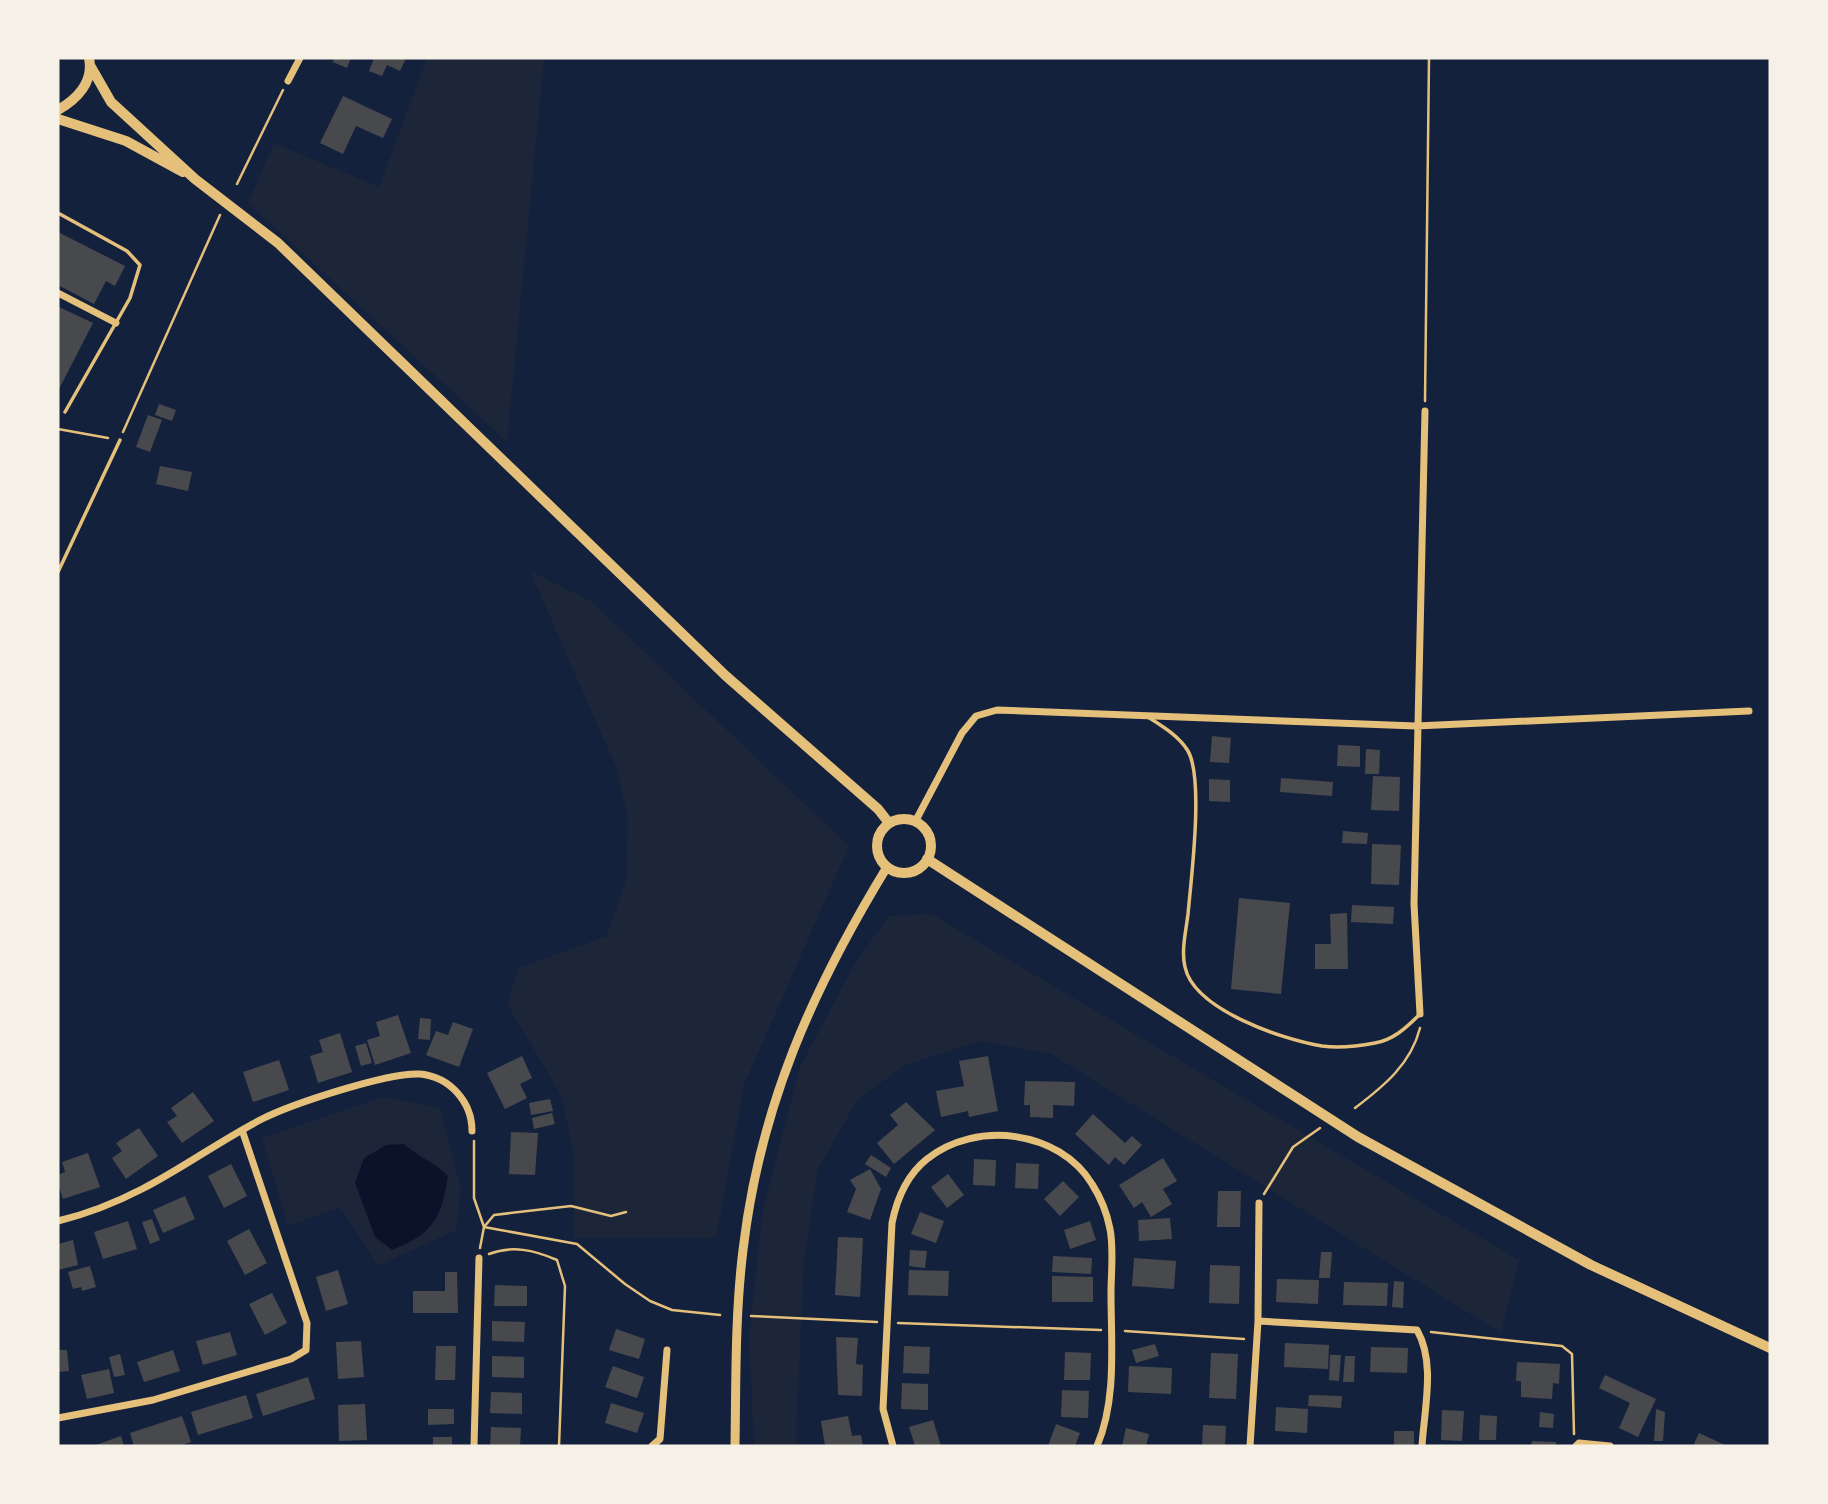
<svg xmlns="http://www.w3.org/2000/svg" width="1828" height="1504" viewBox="0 0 1828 1504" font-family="Overpass,sans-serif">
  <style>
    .green { fill: #1d2539 }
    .water { fill: #0b132b }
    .building { fill: #48494c }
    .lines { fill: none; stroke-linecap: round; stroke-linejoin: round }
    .path { stroke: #e5c07b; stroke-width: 2.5 }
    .service { stroke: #e5c07b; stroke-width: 3.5 }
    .minor { stroke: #e5c07b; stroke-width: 7 }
    .tertiary { stroke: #e5c07b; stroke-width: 9 }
    .secondary { stroke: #e5c07b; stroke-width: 10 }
  </style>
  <rect width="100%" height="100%" fill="#14213d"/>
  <path class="green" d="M427,58H544L507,442L248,203L274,143L379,187Z
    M530,571L591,601L849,846L744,1085L716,1238H574V1155L561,1095L507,1004L519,968L607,936L626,880L628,820L618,772Z
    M931,914L1519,1260L1501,1333L1051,1054L980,1041L905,1065L858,1099L818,1169L804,1259L796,1435L798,1446H754L749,1338L763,1209L800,1067L855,963L889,916Z
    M383,1097L440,1108L461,1189L456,1230L378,1266L340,1207L288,1226L262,1138Z"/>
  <path class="water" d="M404,1144C418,1157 435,1162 448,1176C441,1219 434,1233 392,1250L375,1237L355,1183L364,1158L386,1145Z"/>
  <path class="building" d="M334,58H351L347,68L333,62Z
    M374,58H406L400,71L387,65L382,76L369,71Z
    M343,96L392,119L383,138L356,126L343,154L320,143Z
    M58,232L125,266L115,286L106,281L94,304L58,285Z
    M59,307L93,323L58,391V310Z
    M159,404L176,410L172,421L155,415Z
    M148,415L162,420L150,452L136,447Z
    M160,466L192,472L188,491L156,484Z
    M1212,736L1231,738L1229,763L1210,762Z
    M1338,745L1360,746V767L1337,766Z
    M1366,749L1380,750L1379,774H1365Z
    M1373,776L1400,777L1399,811L1371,810Z
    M1281,778L1333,782L1332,796L1280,792Z
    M1209,779L1230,780V802L1209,801Z
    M1343,831L1368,833L1367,844L1342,843Z
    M1372,844L1401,845L1399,885L1371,884Z
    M1239,898L1290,903L1281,994L1231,989Z
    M1352,905L1394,907L1393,924L1351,922Z
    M1347,913L1348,969H1315V944H1331L1330,914Z
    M398,1015L411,1053L375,1065L367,1040L380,1036L376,1022Z
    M420,1018L431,1019L430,1040L418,1039Z
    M453,1022L473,1029L459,1067L426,1055L436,1031L448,1035Z
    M340,1033L352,1072L318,1083L310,1056L323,1052L319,1040Z
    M366,1043L372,1063L361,1066L355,1046Z
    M522,1056L532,1078L520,1084L527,1098L505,1109L487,1073Z
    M988,1056L998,1111L969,1117L968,1111L941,1117L936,1091L964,1086L959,1061Z
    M279,1060L289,1090L253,1102L243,1072Z
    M1025,1081L1075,1082L1074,1106L1053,1105V1118L1030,1117V1105H1024Z
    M193,1092L214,1121L182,1143L167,1122L177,1116L171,1108Z
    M550,1099L553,1111L531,1115L529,1103Z
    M906,1102L935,1130L894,1164L877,1143L898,1125L890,1115Z
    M552,1113L555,1124L534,1129L532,1118Z
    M1093,1114L1125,1143L1132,1136L1142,1145L1124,1165L1115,1157L1109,1165L1075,1134Z
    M139,1128L158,1156L126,1179L112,1158L122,1151L116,1143Z
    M511,1132L538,1133L535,1175L509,1174Z
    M88,1153L100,1187L63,1199L58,1184V1175L65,1172L62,1162Z
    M871,1155L891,1168L886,1177L865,1164Z
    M1163,1158L1177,1181L1163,1189L1172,1204L1151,1217L1142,1202L1134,1208L1119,1185Z
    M974,1159L996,1160L995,1186L973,1185Z
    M1016,1163L1039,1164L1038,1189L1015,1188Z
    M231,1164L247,1196L224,1208L208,1176Z
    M870,1169L881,1189L870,1220L847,1212L856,1189L850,1180Z
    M948,1174L964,1195L947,1208L931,1187Z
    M1063,1181L1079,1197L1060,1216L1044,1199Z
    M1218,1191H1241L1240,1227H1217Z
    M185,1196L195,1219L163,1233L153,1210Z
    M920,1212L944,1221L936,1243L911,1234Z
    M1170,1218L1172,1239L1139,1241L1138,1220Z
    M152,1219L160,1240L150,1244L142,1222Z
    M128,1221L137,1249L103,1259L94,1232Z
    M1090,1221L1096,1240L1070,1249L1064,1230Z
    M249,1229L267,1263L245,1275L227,1241Z
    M838,1237L863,1238L860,1297L835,1295Z
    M73,1240L78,1265L58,1270V1244Z
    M910,1250L927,1251L925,1268L909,1266Z
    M1321,1252H1332L1330,1278H1319Z
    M1053,1256L1092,1258L1091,1274L1052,1272Z
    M1134,1258L1176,1261L1174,1289L1132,1286Z
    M1210,1265L1240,1266L1239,1304L1209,1303Z
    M90,1266L96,1287L82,1291L81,1287L73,1289L68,1272Z
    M338,1270L348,1304L326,1311L316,1277Z
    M909,1270L949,1271L948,1296L908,1295Z
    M445,1272H457L458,1313H413V1291H445Z
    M1052,1276L1093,1277V1302H1052Z
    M1277,1279L1319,1280L1318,1304L1276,1302Z
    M1394,1281L1404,1282L1403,1308L1392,1307Z
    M1344,1282L1388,1283L1387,1306L1343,1305Z
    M495,1285L527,1286V1306H494Z
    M272,1293L287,1323L265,1335L249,1304Z
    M492,1321L525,1322L524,1342L492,1341Z
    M616,1329L645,1339L639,1359L609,1350Z
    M230,1332L237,1355L203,1365L196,1341Z
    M836,1337L858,1338L856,1364L863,1365L862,1396L838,1395Z
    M361,1341L364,1377L338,1379L336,1342Z
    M1285,1343L1329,1345L1328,1369L1284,1367Z
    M1155,1344L1159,1356L1136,1363L1132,1350Z
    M436,1346H456L455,1380H435Z
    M904,1346L930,1347L929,1374L903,1373Z
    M1371,1347L1408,1348L1407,1373L1370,1372Z
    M58,1350H67L69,1371L58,1372Z
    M173,1350L180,1371L144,1382L137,1362Z
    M1065,1352L1091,1353L1090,1380H1064Z
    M1211,1353L1238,1354L1236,1399L1209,1398Z
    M120,1354L125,1375L114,1377L109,1357Z
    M1330,1355H1341L1339,1381L1329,1380Z
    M492,1356L524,1357V1378L492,1377Z
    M1345,1356H1355L1354,1382H1343Z
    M1517,1362L1560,1364L1559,1384L1553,1383L1552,1399L1521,1397V1381H1516Z
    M613,1366L644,1377L637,1398L605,1387Z
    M1129,1366L1172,1368L1171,1394L1128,1392Z
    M109,1369L114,1393L87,1399L81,1375Z
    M1605,1375L1656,1399L1638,1437L1619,1428L1630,1403L1599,1388Z
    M308,1377L315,1399L263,1416L256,1394Z
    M902,1383L928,1384V1410L901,1409Z
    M1062,1390L1089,1391L1088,1418L1061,1417Z
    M491,1392L522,1393V1414L490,1413Z
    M246,1395L253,1418L198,1435L191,1412Z
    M1309,1395L1342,1396L1341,1408L1308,1406Z
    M611,1403L644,1413L637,1433L605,1423Z
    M365,1404L367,1440L339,1441L338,1405Z
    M1276,1407L1308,1409L1307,1433L1275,1431Z
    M428,1409H454V1424L428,1425Z
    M1656,1409L1665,1412L1663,1441H1654Z
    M1442,1410L1464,1411L1462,1441L1441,1440Z
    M1540,1412L1554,1414L1553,1428L1539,1427Z
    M1480,1415L1497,1416L1496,1440H1479Z
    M182,1416L191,1442L179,1446H134L130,1433Z
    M848,1416L852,1436L861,1435L863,1446H825L821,1421Z
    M933,1420L941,1446H915L909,1427Z
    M1056,1424L1080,1433L1075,1446H1048Z
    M1203,1425L1226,1426L1225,1446H1202Z
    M491,1427L521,1428L520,1446H490Z
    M1126,1428L1149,1434L1146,1446H1122Z
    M1394,1431H1414V1446H1394Z
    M1699,1433L1727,1446H1693Z
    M121,1436L124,1446H93Z
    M433,1437H452V1446H433Z
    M1532,1441L1556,1442V1446H1531Z"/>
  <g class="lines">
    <path class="path" d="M237,184L283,90
      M1425,401L1429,58
      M58,429L108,438
      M123,432L220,215
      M1355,1108C1384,1086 1411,1064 1420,1028
      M474,1141V1198L484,1227L577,1244L625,1284L650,1301L672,1310L720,1315
      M1264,1194L1293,1147L1320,1128
      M480,1248L484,1227L494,1215L571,1206L611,1216L626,1212
      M489,1254C512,1245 534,1250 557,1260L565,1286L559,1446
      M751,1316L877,1322
      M898,1323L1101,1330
      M1125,1331L1244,1339
      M1431,1332L1562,1346L1572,1354L1574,1434"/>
    <path class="service" d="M58,213L127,251L140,265L130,298L65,412
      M58,572L120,440
      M1148,717C1162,726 1179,736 1188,751C1204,779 1191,880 1188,914C1186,931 1181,951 1185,967C1194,1010 1284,1040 1322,1046C1338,1048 1359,1046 1375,1043C1393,1040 1406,1028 1419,1015"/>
    <path class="minor" d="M288,81L300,58
      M58,293L116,323
      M915,822L962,733L976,716L997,710L1416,726L1749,711
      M1420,1014L1414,904L1425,411
      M58,1221C87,1214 115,1203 142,1189C183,1168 221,1140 262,1119C292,1104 388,1072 420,1074C451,1077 472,1103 472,1131
      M1258,1321L1417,1330C1436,1363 1424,1410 1422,1446
      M58,1418L153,1400L291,1359L306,1350L307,1323L242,1130
      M474,1446L479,1258
      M652,1446L660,1439L667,1350
      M893,1446L883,1409L892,1223C897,1198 907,1175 927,1159C976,1120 1059,1130 1092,1184C1101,1198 1107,1213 1110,1229C1114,1249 1111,1272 1111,1293C1111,1343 1117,1400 1097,1446
      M1250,1446L1258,1321L1259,1203
      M1576,1446L1579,1443L1610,1446"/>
    <path class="tertiary" d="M735,1446C736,1381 735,1315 743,1250C760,1106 812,990 887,867"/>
    <path class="secondary" d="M91,67L111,102L195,179L278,243L726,676L878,809L889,823
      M58,110C77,99 94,82 89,58
      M58,119L126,141L183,172
      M877 846a27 27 0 1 1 54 0a27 27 0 1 1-54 0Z
      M927,859L1358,1137L1591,1265L1770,1348"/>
  </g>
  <rect width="1828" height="1504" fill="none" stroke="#f6f1e7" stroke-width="119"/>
</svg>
